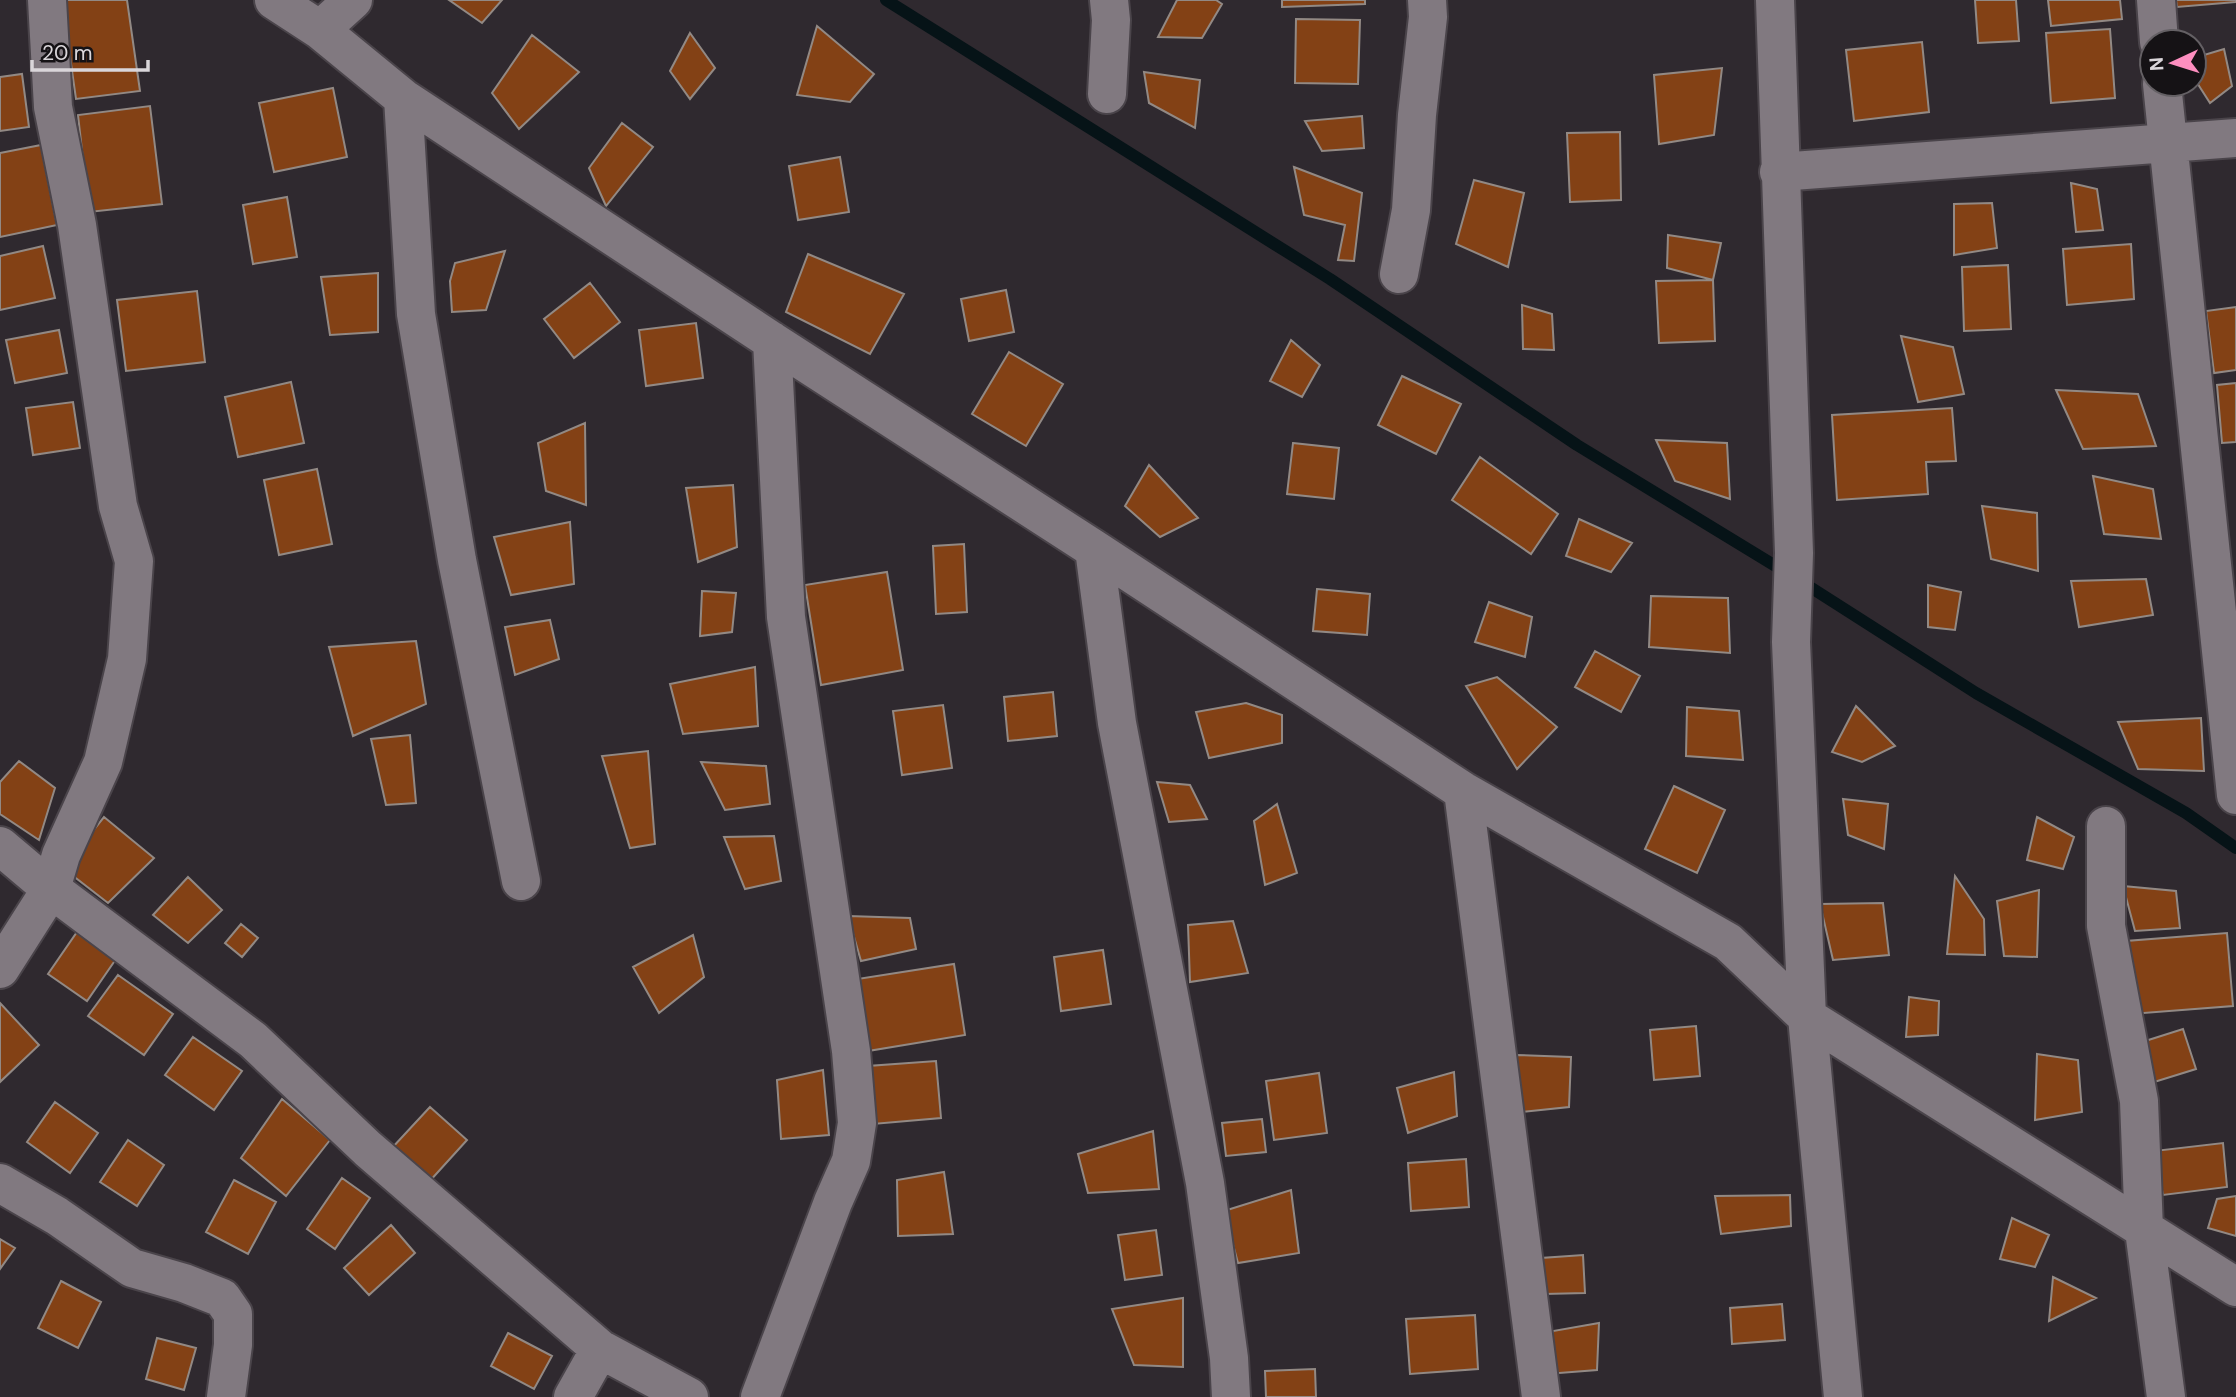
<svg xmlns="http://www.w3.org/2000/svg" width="2236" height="1397" viewBox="0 0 2236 1397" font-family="'DM Sans',sans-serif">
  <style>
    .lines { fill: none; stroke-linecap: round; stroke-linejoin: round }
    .stream { stroke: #061317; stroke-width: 12 }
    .building { fill: #834115; stroke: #928984; stroke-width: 2 }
    .minor-casing { stroke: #4a444a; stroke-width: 42 }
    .minor { stroke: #817980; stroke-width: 38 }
  </style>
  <rect width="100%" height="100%" fill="#2f292f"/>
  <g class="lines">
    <path class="stream" d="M886,0L1330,279L1577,445L1810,587L1976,693L2186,813L2236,848"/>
  </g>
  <path class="building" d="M62,0H127L140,91L76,99Z
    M449,0H502L482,23Z
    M1177,0H1216L1222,4L1202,38L1158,37Z
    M1282,0H1365V4L1282,7Z
    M1975,0H2016L2019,41L1978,43Z
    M2048,0H2120L2122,19L2051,26Z
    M2176,0H2236V2L2177,7Z
    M1296,19L1360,20L1358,84L1295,83Z
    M817,26L874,74L850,102L797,95Z
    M2110,29L2115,98L2051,103L2046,33Z
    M690,33L715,68L690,99L670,71Z
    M532,35L579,72L519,129L492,93Z
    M1922,42L1929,112L1854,121L1846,50Z
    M2224,49L2232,86L2210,103L2194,78V58Z
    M1722,68L1714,135L1659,144L1654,75Z
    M1144,72L1200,80L1195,128L1149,103Z
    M22,74L29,127L0,131V77Z
    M333,88L347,157L274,172L259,103Z
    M150,106L162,204L89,212L78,115Z
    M1362,116L1364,148L1322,151L1305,121Z
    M622,123L653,147L606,206L589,168Z
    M1620,132L1621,200L1570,202L1567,133Z
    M41,145L57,225L0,237V153Z
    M840,157L849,212L798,220L789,166Z
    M1294,167L1362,193L1354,261L1338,260L1345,225L1304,215Z
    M1474,180L1524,193L1508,267L1456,244Z
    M2071,183L2097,189L2103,230L2076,232Z
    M287,197L297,257L253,264L243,205Z
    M1992,203L1997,248L1954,255V204Z
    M1668,235L1721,243L1713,280L1667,268Z
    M2131,244L2134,299L2067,305L2063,249Z
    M43,246L55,298L0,310V256Z
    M505,251L486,310L452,312L450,281L455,263Z
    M808,254L904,294L870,354L786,312Z
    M2008,265L2011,329L1964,331L1962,267Z
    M378,273V332L330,335L321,277Z
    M1713,280L1715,341L1659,343L1656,281Z
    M590,283L620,322L574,358L544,319Z
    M1006,290L1014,332L969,341L961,299Z
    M197,291L205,362L126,371L117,300Z
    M1522,305L1552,314L1554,350L1523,349Z
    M2236,307V370L2214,373L2206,311Z
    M696,323L703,378L646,386L639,330Z
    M59,330L67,373L15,383L6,340Z
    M1901,336L1953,347L1964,394L1918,402Z
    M1291,340L1320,365L1302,397L1270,381Z
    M1009,352L1063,384L1026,446L972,414Z
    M1402,376L1461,404L1436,454L1378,425Z
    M291,382L304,443L238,457L225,397Z
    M2236,383V442L2222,443L2217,385Z
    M2056,390L2138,394L2156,446L2083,449Z
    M73,402L80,448L33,455L26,408Z
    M1952,408L1956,461L1926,462L1928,494L1837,500L1832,415Z
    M585,423L586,505L546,491L538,443Z
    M1656,440L1727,443L1730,499L1675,481Z
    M1293,443L1339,448L1334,499L1287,494Z
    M1480,457L1558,514L1531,554L1452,500Z
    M1149,465L1198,518L1160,537L1125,506Z
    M317,469L332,544L279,555L264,480Z
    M2093,476L2153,489L2161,539L2104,534Z
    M733,485L737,547L698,562L686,488Z
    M1982,506L2037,513L2038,571L1991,559Z
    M1579,519L1632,543L1611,572L1566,556Z
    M570,522L574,584L511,595L494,537Z
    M964,544L967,612L936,614L933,546Z
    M887,572L903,670L821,685L805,585Z
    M2146,579L2153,615L2079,627L2071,581Z
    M1928,585L1961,592L1955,630L1928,627Z
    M1317,589L1370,594L1367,635L1313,631Z
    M702,591L736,593L732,632L700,636Z
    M1651,596L1728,598L1730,653L1649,647Z
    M1489,602L1532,617L1525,657L1475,642Z
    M550,620L559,659L515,675L505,627Z
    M416,641L426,704L353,736L329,647Z
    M1595,651L1640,676L1621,712L1575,687Z
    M755,667L758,726L683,734L670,684Z
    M1497,677L1557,727L1517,769L1466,686Z
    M1053,692L1057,736L1008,741L1004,697Z
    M1246,703L1282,715V743L1209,758L1196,712Z
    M943,705L952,768L902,775L893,711Z
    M1856,706L1895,746L1862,762L1832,752Z
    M1687,707L1739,711L1743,760L1686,756Z
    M2201,718L2204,771L2138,769L2118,722Z
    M410,735L416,803L386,805L371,739Z
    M648,751L655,844L630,848L602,756Z
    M19,761L55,788L39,840L0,814V782Z
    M701,762L766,766L770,804L725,810Z
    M1157,782L1190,785L1207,819L1169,822Z
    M1674,786L1725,810L1697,873L1645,849Z
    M1843,799L1888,804L1884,849L1848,835Z
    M1277,804L1297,873L1265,885L1254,821Z
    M104,817L154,858L108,903L63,868Z
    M2037,817L2074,837L2063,869L2027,860Z
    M774,836L781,881L745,889L724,837Z
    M1955,876L1984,919L1985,955L1947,954Z
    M188,877L222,910L188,943L153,915Z
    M2123,886L2176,891L2180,928L2135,931Z
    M2039,890L2037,957L2004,956L1997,901Z
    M1883,903L1889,955L1833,960L1820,904Z
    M848,916L910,918L916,949L861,961Z
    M1233,921L1248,973L1190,982L1188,925Z
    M241,924L258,938L242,957L225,943Z
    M77,932L116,959L87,1001L48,974Z
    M2227,933L2233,1006L2131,1014L2126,941Z
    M693,935L704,977L659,1013L633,967Z
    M1103,950L1111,1004L1061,1011L1054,957Z
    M954,964L965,1035L862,1052L851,980Z
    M118,975L173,1014L144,1055L88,1016Z
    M1909,997L1939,1001L1938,1035L1906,1037Z
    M0,1003L39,1045L0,1082Z
    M1696,1026L1700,1076L1654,1080L1650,1030Z
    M2183,1029L2196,1069L2151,1083L2139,1043Z
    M193,1037L242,1071L214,1110L165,1075Z
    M2037,1054L2078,1060L2082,1112L2035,1120Z
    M1516,1055L1571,1057L1569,1107L1522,1112Z
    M936,1061L941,1118L873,1124L868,1066Z
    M823,1070L829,1135L781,1139L777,1080Z
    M1454,1072L1457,1116L1408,1133L1397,1088Z
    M1319,1073L1327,1133L1274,1140L1266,1081Z
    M282,1099L330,1140L286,1196L241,1158Z
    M55,1102L98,1133L70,1173L27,1142Z
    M430,1107L467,1140L428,1183L391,1149Z
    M1262,1119L1266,1152L1226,1156L1222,1123Z
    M1153,1131L1159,1189L1088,1193L1078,1154Z
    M128,1140L164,1165L137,1206L100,1182Z
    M2223,1143L2227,1187L2163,1195L2154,1151Z
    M1466,1159L1469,1207L1411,1211L1408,1163Z
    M944,1172L953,1234L898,1236L897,1180Z
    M342,1178L370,1198L335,1249L307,1229Z
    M234,1180L276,1202L248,1254L206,1232Z
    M1291,1190L1299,1253L1238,1263L1224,1211Z
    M1790,1195L1791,1226L1721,1234L1715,1196Z
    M2236,1196V1236L2208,1228L2217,1199Z
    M2012,1218L2049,1235L2035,1267L2000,1259Z
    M391,1225L415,1253L369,1295L344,1268Z
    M1156,1230L1162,1275L1125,1280L1118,1235Z
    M0,1239L15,1248L0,1269Z
    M1583,1255L1585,1293L1544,1294L1541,1258Z
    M2053,1277L2096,1298L2049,1321Z
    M61,1281L101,1302L78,1348L38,1328Z
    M1183,1298V1367L1134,1365L1112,1309Z
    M1782,1304L1785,1340L1732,1344L1730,1308Z
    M1475,1315L1478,1369L1410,1374L1406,1319Z
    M1599,1323L1597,1370L1547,1374L1553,1331Z
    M508,1333L552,1356L534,1389L491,1366Z
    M157,1338L196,1348L184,1390L146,1379Z
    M1315,1369L1316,1397H1266L1265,1371Z"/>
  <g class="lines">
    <defs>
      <path id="minor" d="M274,0L320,30L403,98L772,341L1094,549L1463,791L1728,942L1807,1017L2236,1287
        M1775,0L1794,553L1791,642L1807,1017L1843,1397
        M2156,0L2159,42
        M320,30L353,0
        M2162,84L2236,795
        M1107,94L1111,20L1109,0
        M403,98L416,314L457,560L521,881
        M1779,172L2236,138
        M1399,274L1411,210L1417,115L1428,17L1427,0
        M1094,549L1117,723L1205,1183L1229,1358L1231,1397
        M1463,791L1541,1397
        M2106,826V926L2139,1101L2144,1230L2166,1397
        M0,846L51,889L253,1040L368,1149L600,1349L689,1397
        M0,969L51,889L61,855L103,762L127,659L134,561L118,506L77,225L53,107L47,0
        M0,1183L57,1216L132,1268L184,1283L222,1298L233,1314V1345L226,1397
        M573,1397L600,1349
        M760,1397L833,1202L851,1161L857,1123L851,1051L786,617L772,341"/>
    </defs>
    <use href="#minor" class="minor-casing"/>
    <use href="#minor" class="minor"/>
  </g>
  <g transform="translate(2173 63) rotate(266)"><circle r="33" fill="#151215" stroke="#646064" stroke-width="2"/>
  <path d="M0-5L12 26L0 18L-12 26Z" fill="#fd8ebf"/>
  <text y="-10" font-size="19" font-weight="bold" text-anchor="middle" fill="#dad6da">N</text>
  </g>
  <path d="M32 60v10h116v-10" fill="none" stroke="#dad6da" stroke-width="3.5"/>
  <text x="42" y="60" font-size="21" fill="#dad6da" stroke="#151215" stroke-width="5" paint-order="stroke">20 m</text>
</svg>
